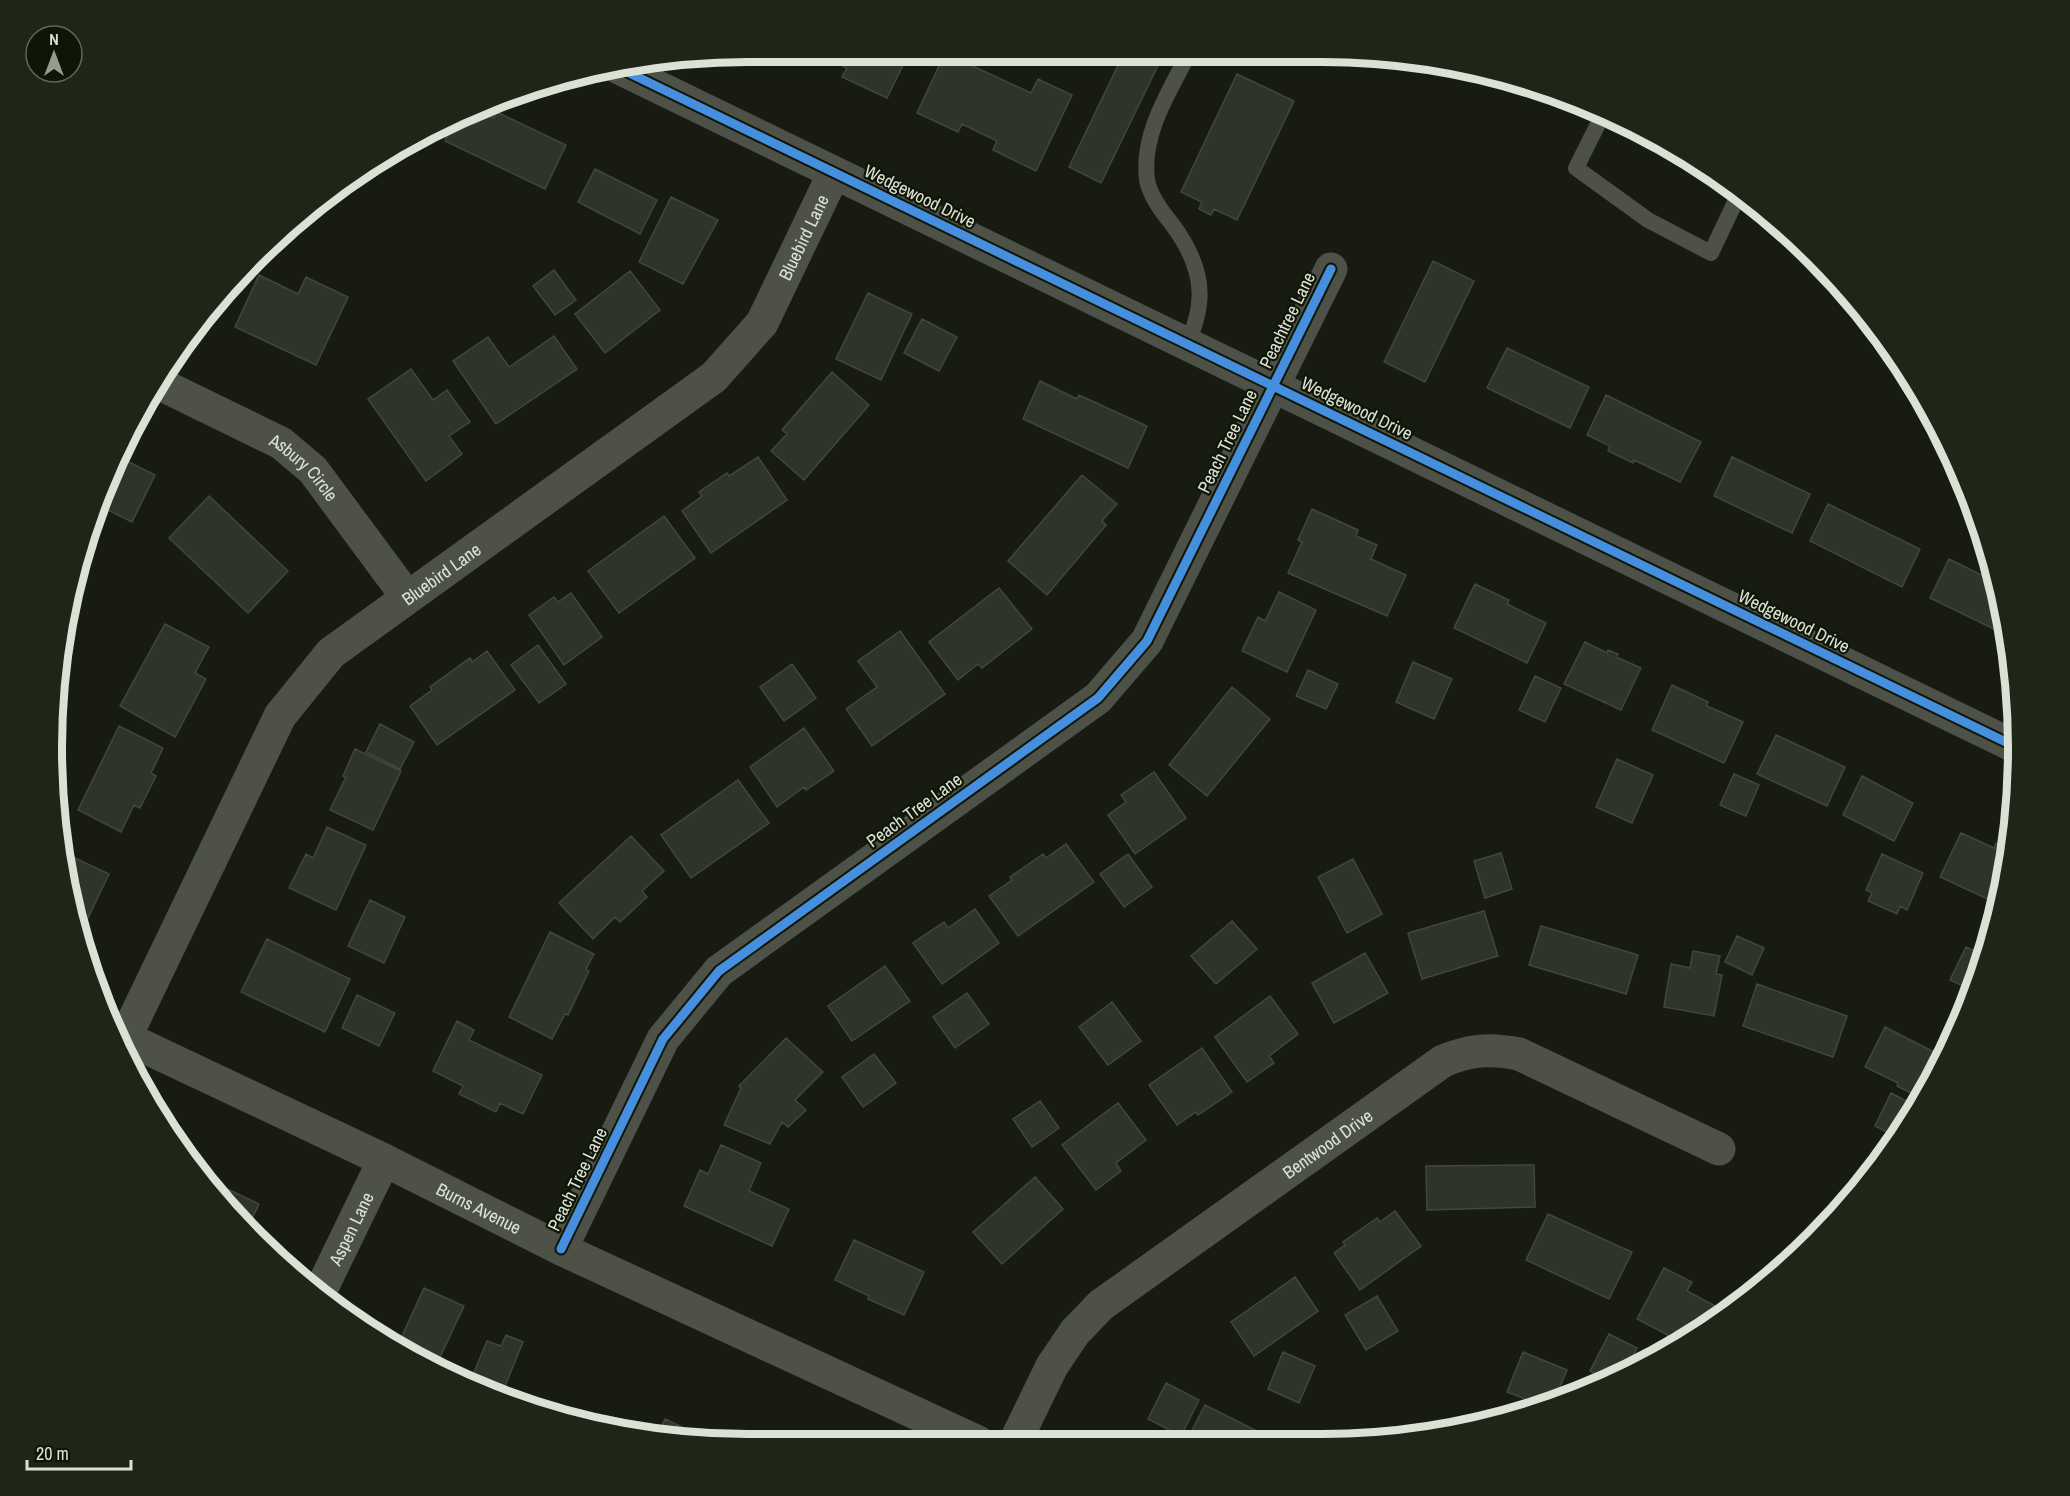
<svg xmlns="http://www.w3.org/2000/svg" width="2070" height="1496" viewBox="0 0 2070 1496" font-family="'Archivo Narrow',sans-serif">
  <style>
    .building { fill: #2f3428; stroke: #43463f; stroke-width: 1.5 }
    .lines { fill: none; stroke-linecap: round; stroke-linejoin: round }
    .service { stroke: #4d5148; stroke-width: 16 }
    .minor { stroke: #4d5148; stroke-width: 33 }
    .cycleway-casing { stroke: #0f1606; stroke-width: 13 }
    .cycleway { stroke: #468fdf; stroke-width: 9 }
    .labels { text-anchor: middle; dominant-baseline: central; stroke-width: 4.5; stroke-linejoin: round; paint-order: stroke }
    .street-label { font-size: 18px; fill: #dce1d6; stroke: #0f1606 }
    .rim { fill: none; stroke: #dce1d6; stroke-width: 8 }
  </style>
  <rect width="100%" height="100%" fill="#171b12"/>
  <path class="building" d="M787,51H910L887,98L842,77L847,68L814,52L809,62Z
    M1125,51H1165L1101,183L1069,167Z
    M945,53L1031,93L1038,79L1072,95L1036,171L993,150L997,141L962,124L958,132L917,113Z
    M1237,74L1294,101L1237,220L1214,209L1211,215L1199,209L1202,202L1181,192Z
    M474,108L494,118L497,112L566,145L545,189L445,141L456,117Z
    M595,169L657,200L640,234L578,202Z
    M671,197L718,220L683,284L639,262Z
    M1768,214L1781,224L1797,239L1764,223Z
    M1433,261L1474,281L1425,382L1384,362Z
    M554,270L576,300L555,315L533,286Z
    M630,271L660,310L605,353L575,314Z
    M259,275L298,294L306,277L348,297L316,365L235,327Z
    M868,293L912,314L881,380L836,359Z
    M922,319L957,337L939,371L904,353Z
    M554,336L577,369L496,424L453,361L488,337L509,367Z
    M1507,348L1589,387L1570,428L1487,388Z
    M411,369L433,400L447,390L470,422L449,436L462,454L426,481L368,399Z
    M832,372L869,405L804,480L771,451L787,434L782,430Z
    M1040,381L1077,399L1079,395L1147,426L1128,468L1023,419Z
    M1606,395L1701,442L1680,482L1634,460L1633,463L1608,451L1610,446L1587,435Z
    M117,456L155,475L132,522L98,505Z
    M758,457L787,500L711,553L682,511L702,496L699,492L727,473L729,476Z
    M1732,457L1810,494L1792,533L1714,496Z
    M1082,475L1117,504L1102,521L1106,525L1047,595L1008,561Z
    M209,496L288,571L248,613L169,538Z
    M1828,504L1920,549L1902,587L1810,541Z
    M1312,509L1358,530L1356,536L1377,545L1371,559L1406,575L1387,616L1288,573L1302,542L1298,540Z
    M664,516L695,558L619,613L588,571Z
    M1949,559L1996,582L2008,636L1930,598Z
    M1475,584L1509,600L1507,604L1546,623L1527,663L1454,628Z
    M999,588L1032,629L982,668L978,664L958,680L929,642Z
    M1279,592L1316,610L1287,672L1242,651L1258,617L1265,621Z
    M571,593L602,637L564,665L529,615L554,597L558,602Z
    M165,624L209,647L195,673L206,679L175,737L120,706Z
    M900,631L945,694L872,746L846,709L877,687L858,661Z
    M1585,642L1607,653L1608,650L1618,654L1616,657L1641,668L1621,710L1564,684Z
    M538,645L566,684L539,703L511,665Z
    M487,651L515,690L437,745L410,706L432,690L430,687L470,658L472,662Z
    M1413,662L1452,679L1434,719L1396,702Z
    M792,664L816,698L784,721L760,687Z
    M1308,670L1338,684L1326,709L1296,696Z
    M1535,676L1561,688L1545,722L1519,710Z
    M1672,685L1708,702L1707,706L1743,722L1724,763L1652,730Z
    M1232,687L1270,719L1207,796L1169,765Z
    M380,724L414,742L400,769L366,752Z
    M119,726L163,748L151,773L156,776L140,808L134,805L121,832L78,810Z
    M804,728L834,771L806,790L804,787L777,807L750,767Z
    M1776,735L1845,767L1827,806L1757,774Z
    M355,749L401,771L373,830L330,810L346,777L343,776Z
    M1617,759L1653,775L1632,823L1596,807Z
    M1154,772L1186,818L1135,854L1108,815L1126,802L1121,795Z
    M1734,774L1759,785L1746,816L1720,805Z
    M1862,776L1913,803L1894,841L1843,815Z
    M738,780L769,823L691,878L661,835Z
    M327,827L366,845L336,910L289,888L306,854L313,858Z
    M1961,833L1994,848L1996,843L2008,849L1998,904L1940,877Z
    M631,836L664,871L642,891L647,897L620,922L615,917L593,939L559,903Z
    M1066,844L1094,882L1018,936L989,896L1012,880L1010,877L1043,854L1046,858Z
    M60,851L109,874L88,918L77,913Z
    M1501,853L1512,889L1485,898L1474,861Z
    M1128,854L1152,887L1124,907L1100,874Z
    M1882,854L1923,873L1907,910L1900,906L1897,914L1868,901L1872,893L1866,890Z
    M1353,859L1382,914L1347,933L1318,877Z
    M370,900L405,917L384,963L348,946Z
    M975,909L999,943L942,984L913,943L944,922L948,928Z
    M1484,911L1498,956L1422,979L1408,933Z
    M1232,921L1257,949L1216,984L1191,956Z
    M1541,926L1638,955L1626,994L1529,965Z
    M550,932L594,954L586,969L589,971L568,1015L565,1014L552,1039L509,1017Z
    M1737,936L1764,948L1752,975L1725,962Z
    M267,939L350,979L325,1032L241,992Z
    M1966,947L1985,956L1972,990L1950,980Z
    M1693,951L1720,956L1716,974L1722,975L1714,1016L1664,1007L1671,964L1690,968Z
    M1365,953L1388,993L1334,1023L1312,983Z
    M885,966L910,1001L852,1041L828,1006Z
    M1757,984L1847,1016L1833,1057L1743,1026Z
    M967,993L989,1024L955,1048L933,1017Z
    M357,995L395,1013L379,1046L342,1028Z
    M1270,996L1298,1034L1269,1056L1274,1063L1247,1082L1215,1037Z
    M1112,1002L1141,1041L1108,1065L1079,1027Z
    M457,1021L474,1030L469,1040L542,1075L523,1114L500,1103L496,1112L459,1094L463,1086L433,1071Z
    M1885,1027L1946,1058L1921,1098L1897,1086L1898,1083L1865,1067Z
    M786,1038L823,1072L795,1100L806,1110L788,1127L782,1122L770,1144L724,1125L741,1088L739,1086Z
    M1202,1048L1232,1092L1198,1115L1196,1112L1177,1125L1149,1085Z
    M874,1054L896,1083L863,1107L842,1077Z
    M1891,1093L1916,1106L1897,1137L1875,1126Z
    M1040,1101L1059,1128L1032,1147L1013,1119Z
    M1118,1103L1146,1140L1116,1163L1121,1171L1096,1190L1062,1145Z
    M721,1145L761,1163L749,1191L789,1209L772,1246L684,1206L700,1170L708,1174Z
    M1534,1165L1535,1207L1427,1210L1426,1166Z
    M1035,1177L1063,1209L1002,1264L973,1232Z
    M217,1184L259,1204L247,1229L224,1207L213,1193Z
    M1395,1211L1421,1246L1360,1290L1334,1253L1345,1245L1343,1242L1377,1218L1380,1222Z
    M1548,1214L1632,1252L1609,1299L1526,1260Z
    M854,1240L924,1272L904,1315L868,1299L869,1296L835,1280Z
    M1664,1268L1692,1282L1687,1291L1717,1307L1707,1325L1683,1343L1637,1319Z
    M1295,1277L1318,1311L1254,1356L1231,1322Z
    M424,1288L464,1306L434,1370L397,1347Z
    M1377,1296L1398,1331L1366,1350L1345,1315Z
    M1609,1334L1637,1348L1623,1375L1610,1382L1590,1371Z
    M506,1335L523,1342L501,1396L469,1384L487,1341L501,1346Z
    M1283,1352L1315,1366L1299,1403L1268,1389Z
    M1523,1352L1567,1370L1554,1401L1541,1405L1507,1392Z
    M1166,1383L1199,1400L1181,1436L1148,1419Z
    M1205,1405L1275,1440H1187Z
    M665,1419L716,1443L703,1444L657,1436Z
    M1323,1433L1335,1439L1320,1440Z"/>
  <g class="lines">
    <path class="service" d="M1604,112L1576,168L1648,220L1711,253L1739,194
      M1188,344C1192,332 1198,318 1199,304C1203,274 1189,247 1172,224C1162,212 1150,196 1147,180C1141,133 1170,91 1190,51"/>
    <g class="minor">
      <path d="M619,68L2016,747"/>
      <path id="s1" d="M160,384L281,443L313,470L407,597"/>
      <path id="s2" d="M113,1032L384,1160L561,1249L978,1442"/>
      <path id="s3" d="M125,1038L280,716L331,653L714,377L762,323L834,173"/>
      <path d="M561,1249L663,1039L719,971L1098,698L1147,641L1331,269"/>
      <path id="s4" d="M318,1296L384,1160"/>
      <path id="s5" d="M1015,1442L1052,1366L1075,1332L1101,1305L1443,1061C1470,1050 1490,1048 1519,1054L1719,1149"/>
    </g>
    <defs>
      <path id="cycleway" d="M619,68L2016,747
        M561,1249L663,1039L719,971L1098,698L1147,641L1331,269"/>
    </defs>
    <use href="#cycleway" class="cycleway-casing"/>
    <use href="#cycleway" class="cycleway"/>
  </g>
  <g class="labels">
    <g class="street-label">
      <text transform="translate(920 196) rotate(26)">Wedgewood Drive</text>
      <text stroke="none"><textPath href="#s3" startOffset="1078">Bluebird Lane</textPath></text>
      <text transform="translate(1287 320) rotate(-64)">Peachtree Lane</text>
      <text transform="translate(1357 408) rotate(26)">Wedgewood Drive</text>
      <text transform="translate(1227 441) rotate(-64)">Peach Tree Lane</text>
      <text stroke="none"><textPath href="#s1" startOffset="168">Asbury Circle</textPath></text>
      <text stroke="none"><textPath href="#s3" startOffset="574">Bluebird Lane</textPath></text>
      <text transform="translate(1794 621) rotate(26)">Wedgewood Drive</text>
      <text transform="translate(914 810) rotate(-36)">Peach Tree Lane</text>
      <text stroke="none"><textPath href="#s5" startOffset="441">Bentwood Drive</textPath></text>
      <text transform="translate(577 1179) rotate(-64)">Peach Tree Lane</text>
      <text stroke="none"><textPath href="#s2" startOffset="406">Burns Avenue</textPath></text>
      <text stroke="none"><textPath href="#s4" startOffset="75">Aspen Lane</textPath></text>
    </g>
  </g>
  <path d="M0 0H2070V1496H0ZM748 62H1322A686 686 0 0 1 2008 748V748A686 686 0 0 1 1322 1434H748A686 686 0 0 1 62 748V748A686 686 0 0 1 748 62Z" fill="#1f2617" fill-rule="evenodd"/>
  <path class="rim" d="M748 62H1322A686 686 0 0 1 2008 748V748A686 686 0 0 1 1322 1434H748A686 686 0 0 1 62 748V748A686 686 0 0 1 748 62Z"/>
  <g transform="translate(54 54)"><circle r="28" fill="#0f1606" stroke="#616759" stroke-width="1.5"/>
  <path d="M0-4.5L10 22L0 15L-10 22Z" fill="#979c91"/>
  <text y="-9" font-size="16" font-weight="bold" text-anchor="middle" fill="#dce1d6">N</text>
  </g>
  <path d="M27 1460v9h104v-9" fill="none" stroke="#dce1d6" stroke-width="3"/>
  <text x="36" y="1460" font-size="18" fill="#dce1d6" stroke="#0f1606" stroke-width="4.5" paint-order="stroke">20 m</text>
</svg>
